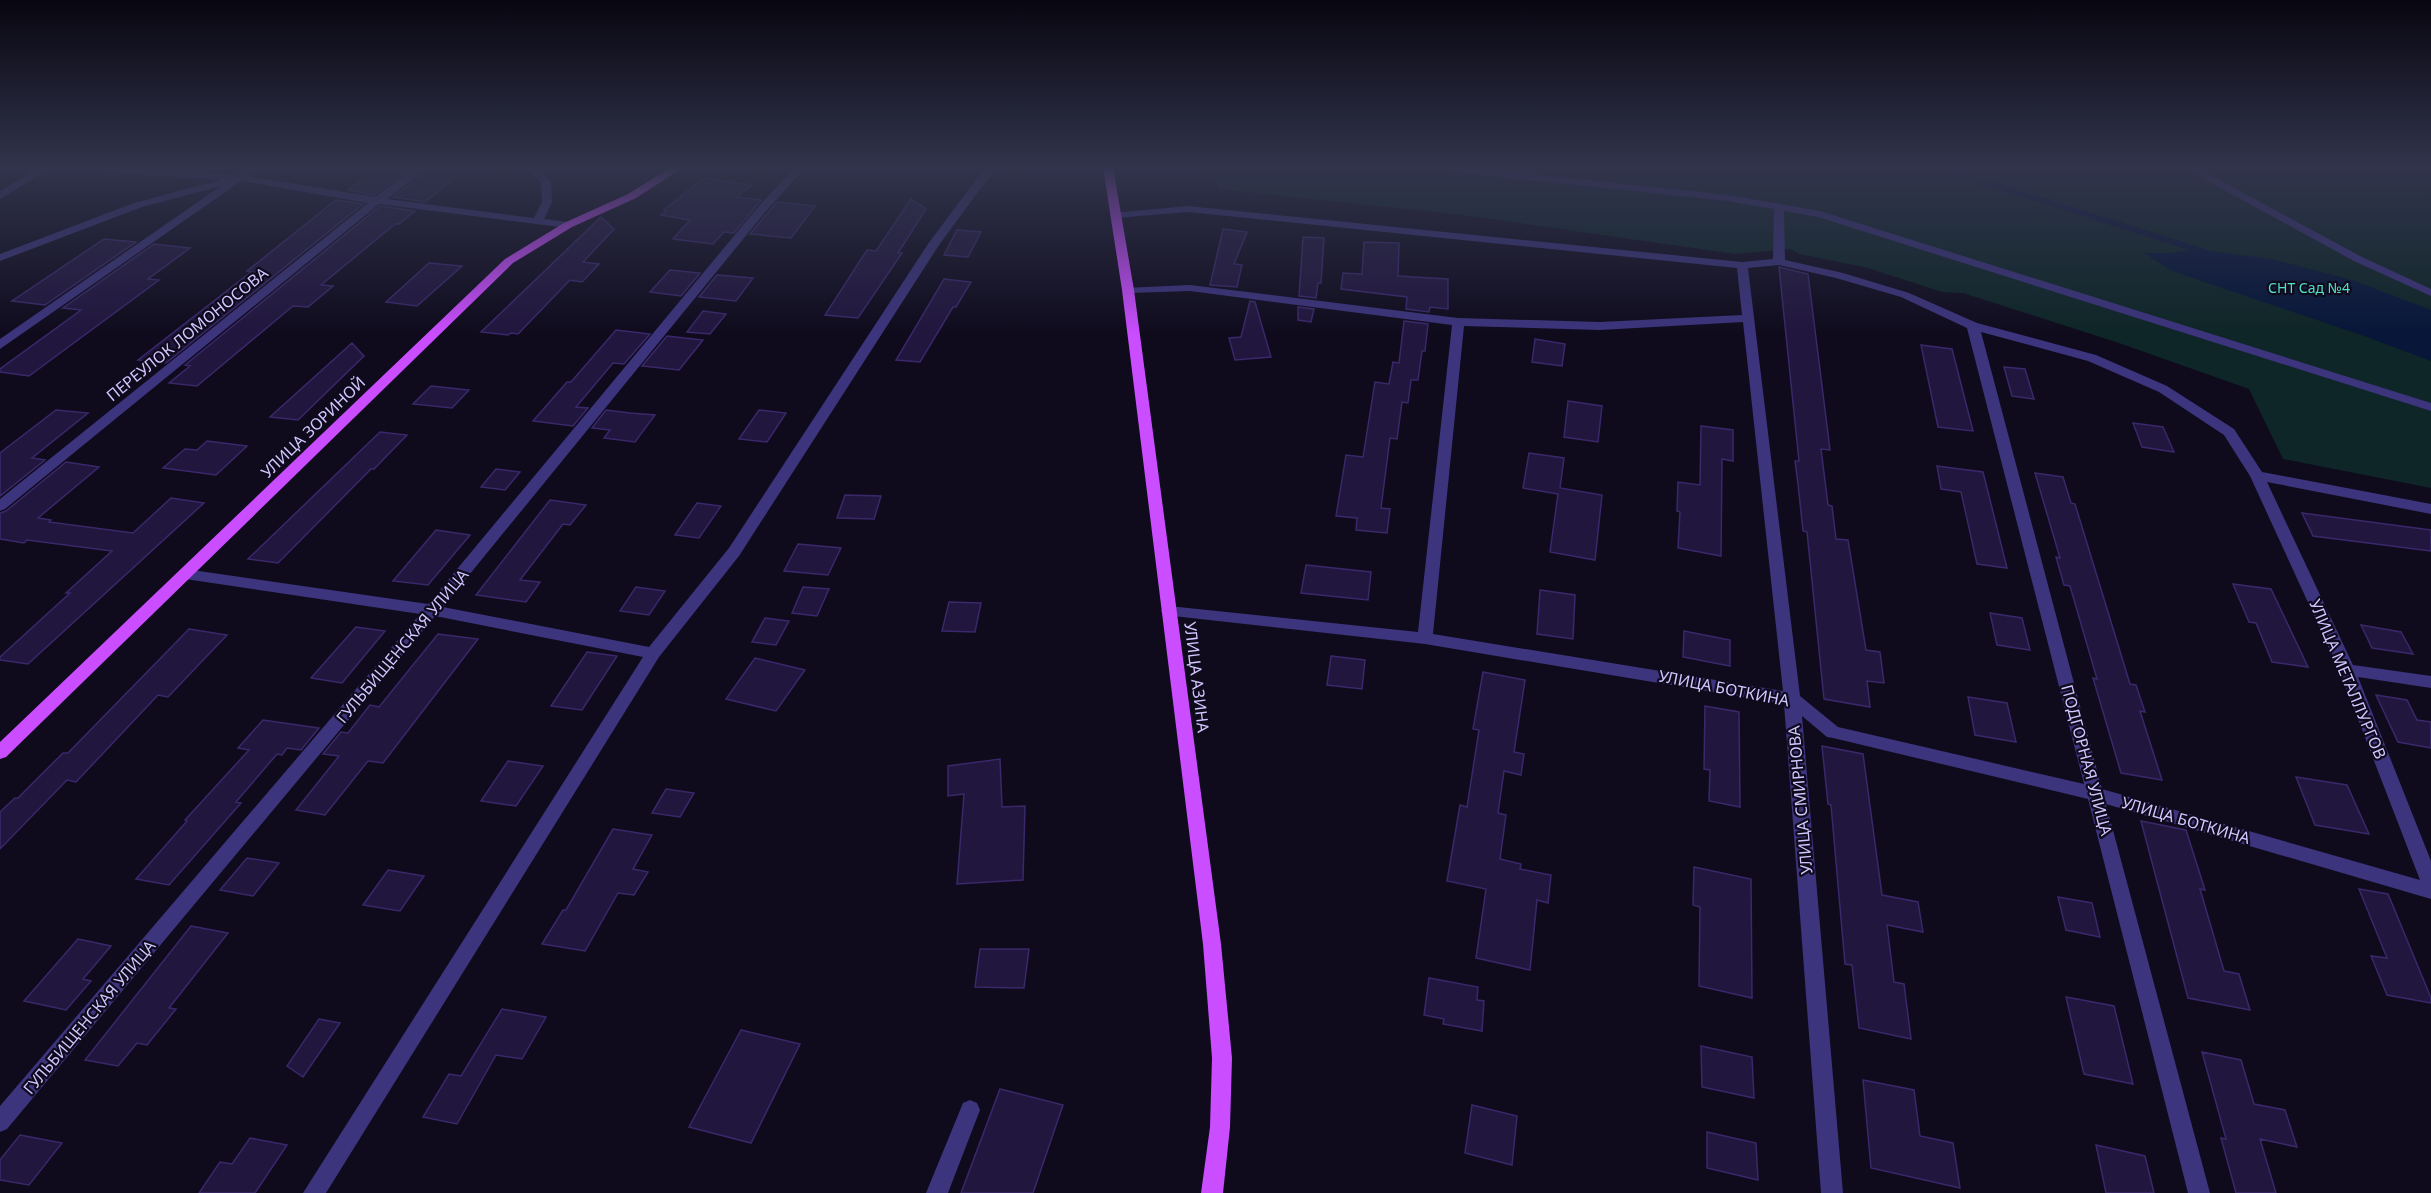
<svg xmlns="http://www.w3.org/2000/svg" width="2431" height="1193" viewBox="0 0 2431 1193" font-family="'Noto Sans',sans-serif">
  <style>
    .green { fill: #0e2627 }
    .water { fill: #071639 }
    .lines { fill: none; stroke-linecap: round; stroke-linejoin: round }
    .stream { stroke: #071639; stroke-width: 6 }
    .building { fill: #21163e; stroke: #3a286b; stroke-width: 1.5 }
    .minor { fill: #3c347d; fill-rule: evenodd }
    .major { fill: #ca4dff; fill-rule: evenodd }
    .labels { text-anchor: middle; dominant-baseline: central; stroke-width: 4.5; stroke-linejoin: round; paint-order: stroke }
    .far-park-label { font-size: 14px; fill: #51e1c7; stroke: #0f0b1d }
    .street-label { font-size: 16px; fill: #d1c6ff; stroke: #0f0b1d }
  </style>
  <rect width="100%" height="100%" fill="#0f0b1d"/>
  <path class="green" d="M1210,167H2431V488L2283,459L2249,389L2119,343L1963,293L1942,292L1868,268L1799,254L1791,249L1735,254L1463,215L1219,189Z"/>
  <path class="water" d="M2198,249L2276,260L2352,280L2431,310V361L2367,337L2172,271L2144,253H2170Z"/>
  <g class="lines">
    <path class="stream" d="M1937,167L2205,252"/>
  </g>
  <path class="building" d="M378,167L412,168L374,195L348,190Z
    M429,170L460,173L425,202L393,197Z
    M704,178L752,185L736,197L761,200L734,233L724,232L713,244L673,239L690,220L661,215L667,211L664,210Z
    M911,199L926,209L898,253H902L858,318L825,315L867,250L876,251Z
    M336,200L363,204L166,363L138,360L251,272L247,271Z
    M777,202L815,206L791,238L750,234Z
    M380,206L415,211L399,224H395L321,285L333,286L308,307L293,306L197,386L169,383L190,366L185,365Z
    M601,217L614,229L583,262L599,264L582,282L570,280L518,334L511,333L508,335L481,332Z
    M1223,229L1247,232L1234,264L1242,265L1237,287L1210,285Z
    M957,230L981,232L968,257L944,255Z
    M1303,237L1324,238L1321,283H1318L1316,298L1299,296Z
    M104,239L136,242L45,305L12,301Z
    M1364,242L1399,243L1398,276L1448,279V309L1430,307L1429,312L1406,309L1407,297L1341,289L1343,273L1362,274Z
    M154,244L190,248L148,279L159,280L29,376L0,372V369L81,310L63,308Z
    M429,263L462,266L417,306L386,302Z
    M1779,267L1808,274L1830,450L1821,449L1828,505L1832,506L1836,539L1848,540L1866,650L1880,652L1884,683L1867,681L1870,707L1824,699L1807,532L1803,531L1798,484L1795,461H1799Z
    M670,270L700,273L681,296L650,292Z
    M717,275L753,278L736,301L699,297Z
    M944,279L971,282L956,307H953L920,362L896,360Z
    M1250,301L1255,302L1271,357L1235,360L1229,338L1241,337Z
    M1298,307L1314,309L1311,322L1298,320Z
    M703,311L726,314L710,334L687,332Z
    M1404,321L1428,324L1425,351H1422L1418,380H1411L1408,403L1402,402L1397,439L1390,438L1381,508L1390,509L1387,533L1356,530L1357,518L1336,516L1346,455L1363,457L1375,382L1389,384L1393,362L1399,363Z
    M616,330L650,334L624,364L613,363L576,407L588,408L573,426L533,421L567,382H571Z
    M667,336L703,340L679,370L642,366Z
    M1535,339L1565,344L1562,366L1532,362Z
    M352,343L364,356L298,420L270,417Z
    M1921,345L1952,349L1973,431L1938,427Z
    M2004,367L2025,369L2034,399L2012,396Z
    M431,386L469,390L452,408L413,404Z
    M1568,401L1602,406L1598,442L1564,437Z
    M56,410L88,413L32,458L45,460L0,496V453Z
    M606,410L630,413L655,415L635,442L604,438L610,430L592,428Z
    M759,410L786,413L767,442L739,439Z
    M2133,423L2163,427L2174,452L2142,447Z
    M1701,426L1733,430V461L1722,459L1721,556L1678,548L1680,512L1677,511L1678,482L1700,485Z
    M380,432L407,435L374,469H371L278,563L248,559Z
    M207,441L247,446L216,475L163,468L185,449L197,450Z
    M1529,453L1564,458L1560,488L1602,495L1595,560L1550,552L1558,494L1523,488Z
    M66,462L99,467L38,518L51,520L49,522L133,533L171,498L204,503L28,664L0,660V657L70,593H66L112,551L27,540L24,543L0,539V513L6,511Z
    M1937,466L1983,472L2007,568L1977,564L1961,492L1941,489Z
    M496,469L520,472L505,490L481,487Z
    M2035,473L2063,477L2071,503L2075,504L2130,684L2136,685L2145,712L2140,711L2162,780L2121,773L2093,678L2097,679L2070,586L2064,585L2056,557L2060,558Z
    M845,495L881,496L874,519L837,518Z
    M550,500L586,505L570,525L563,524L520,580L540,582L526,602L476,595Z
    M697,503L721,506L699,538L675,535Z
    M2302,513L2431,530V551L2313,536Z
    M436,530L470,535L428,585L393,581Z
    M798,544L841,548L828,575L784,571Z
    M1306,565L1371,572L1368,600L1301,593Z
    M2233,584L2271,589L2308,667L2272,662L2256,623L2249,622Z
    M636,587L665,591L649,615L620,611Z
    M803,587L829,589L817,616L792,613Z
    M1540,590L1575,595L1573,639L1537,634Z
    M949,602L981,603L975,632L942,631Z
    M1990,613L2022,618L2030,650L1997,645Z
    M765,618L789,621L776,645L752,642Z
    M2361,625L2401,632L2413,654L2372,648Z
    M356,627L385,631L342,683L311,678Z
    M189,629L227,635L168,697L158,695L76,782L67,780L0,849V812L15,798H18L63,753H68Z
    M1684,631L1730,640V666L1683,657Z
    M438,634L478,639L383,763L368,761L325,815L296,810L339,756L323,754L341,732L348,733L370,705L379,707Z
    M587,652L617,656L582,710L551,706Z
    M1331,656L1365,660L1362,689L1327,685Z
    M755,658L805,670L776,711L726,699Z
    M1483,672L1525,680L1514,752L1524,754L1521,775L1504,771L1498,813L1506,815L1500,859L1521,864L1520,869L1551,875L1548,903L1537,900L1530,970L1476,958L1486,889L1447,881L1460,805L1467,807L1479,730L1473,729Z
    M2376,695L2407,700L2417,720L2431,722V748L2398,742Z
    M1968,697L2007,703L2016,742L1975,735Z
    M1705,706L1739,712L1740,807L1709,801L1710,770L1704,769Z
    M263,720L319,728L301,750L287,748L282,755L277,754L236,802L241,803L169,885L136,879L187,821L185,820L249,750L238,748Z
    M1822,746L1863,754L1882,895L1918,902L1923,932L1887,925L1894,982L1904,984L1911,1039L1859,1028L1852,965L1845,964L1831,805L1828,804Z
    M1000,759L1002,807L1025,806L1023,880L957,884L964,794L948,796V766Z
    M508,761L543,766L516,806L481,801Z
    M2296,777L2347,785L2369,834L2315,825Z
    M666,789L694,793L680,817L652,813Z
    M2141,821L2186,830L2205,890L2200,889L2224,971L2239,974L2250,1010L2188,998Z
    M613,829L652,835L633,869L648,872L634,895L618,893L585,951L542,944L563,910H566Z
    M247,858L279,863L253,896L220,890Z
    M1694,867L1751,879L1752,998L1699,986L1700,907L1693,905Z
    M388,870L424,876L400,911L363,905Z
    M2359,889L2388,894L2431,998V1003L2387,995L2371,956L2387,958Z
    M2058,897L2092,903L2100,937L2066,930Z
    M191,926L228,933L169,1008L176,1009L147,1045L137,1043L118,1066L85,1060Z
    M78,939L111,946L83,979L91,981L66,1010L24,1001Z
    M980,949H1029L1024,988L975,987Z
    M1429,978L1478,987L1477,1000L1484,1001L1482,1031L1443,1024L1444,1019L1424,1015Z
    M2066,997L2114,1006L2133,1084L2084,1074Z
    M502,1009L546,1017L522,1059L496,1055L457,1124L423,1117L449,1074L461,1076Z
    M319,1019L340,1023L303,1077L287,1066Z
    M741,1030L800,1044L751,1143L689,1127Z
    M1701,1046L1752,1057L1754,1098L1702,1087Z
    M2202,1052L2241,1060L2254,1104L2285,1110L2297,1147L2260,1139L2276,1193H2236L2221,1138L2226,1139Z
    M1863,1080L1914,1090L1920,1136L1953,1143L1960,1188L1871,1168Z
    M1000,1089L1063,1105L1033,1193H961Z
    M1472,1105L1517,1116L1512,1165L1465,1153Z
    M1707,1132L1756,1143L1758,1180L1707,1168Z
    M20,1135L62,1143L29,1185L0,1180V1160Z
    M250,1138L287,1145L255,1193H199L220,1162L232,1164Z
    M2096,1145L2145,1156L2154,1193H2106Z"/>
  <g class="lines">
    <path class="minor" d="M40,167H52L0,199V191Z
      M61,167H115L237,175L248,167H260L248,176L375,197L417,167H429L387,199L534,218L542,202L541,182L523,167H534L551,181L552,202L544,219L568,222L573,225L568,228L379,204L5,509L0,511V499L368,203L241,181L0,349V339L221,186L142,207L0,261V254L134,203L220,180L66,170Z
      M795,167H806L766,211L443,607L649,647L729,548L928,244L978,177L989,167H1000L986,181L939,245L739,556L659,657L326,1193H303L643,657L435,616L7,1129L0,1132V1106L420,614L185,579L178,574L180,570L185,569L428,604L758,207Z
      M1429,167H1463L1728,195L1820,211L2431,403V411L1818,217L1784,211L1785,260L1843,273L1909,293L1977,323L2096,355L2167,386L2234,429L2262,472L2431,504V514L2267,482L2353,665L2431,676V688L2358,677L2431,861V899L2106,804L2210,1193H2188L2088,799L1833,738L1827,737L1802,716L1843,1193H1821L1784,704L1425,644L1164,615L1161,611L1164,607L1169,606L1418,632L1452,325L1190,291L1128,293L1124,292V288L1190,285L1458,318L1600,322L1742,315L1737,268L1188,212L1116,218L1112,217V213L1188,206L1742,262L1773,259L1774,209L1728,201L1434,170ZM1779,265L1836,278L1901,297L1967,328L2084,784L1838,727L1800,696L1748,268ZM1743,322L1783,691L1433,634L1464,326L1600,330ZM1981,332L2088,361L2159,392L2224,435L2250,476L2339,670L2420,880L2102,789Z
      M2182,167H2195L2362,257L2431,289V296L2354,261Z
      M2424,167H2431V171Z
      M970,1100L977,1103L980,1110L948,1193H926L963,1103Z"/>
    <path class="major" d="M672,167H684L636,198L572,227L513,263L6,757L0,759V742L505,259L564,223L628,194Z
      M1103,167H1113L1134,290L1221,944L1232,1058L1230,1127L1223,1193H1201L1210,1127L1212,1058L1203,944L1122,290Z"/>
  </g>
  <linearGradient id="sky" x2="0" y2="1"><stop stop-color="#080610"/><stop offset="0.5" stop-color="#31344c"/><stop offset="1" stop-color="#31344c" stop-opacity="0"/></linearGradient>
  <rect width="2431" height="334" fill="url(#sky)"/>
  <g class="labels">
    <g class="far-park-label">
      <text x="2309" y="287">СНТ Сад №4</text>
    </g>
    <g class="street-label">
      <text transform="translate(187 334) rotate(-39)">ПЕРЕУЛОК ЛОМОНОСОВА</text>
      <text transform="translate(313 427) rotate(-44)">УЛИЦА ЗОРИНОЙ</text>
      <text transform="translate(402 646) rotate(-50)">ГУЛЬБИЩЕНСКАЯ УЛИЦА</text>
      <text transform="translate(1197 677) rotate(83)">УЛИЦА АЗИНА</text>
      <text transform="translate(2348 679) rotate(67)">УЛИЦА МЕТАЛЛУРГОВ</text>
      <text transform="translate(1724 688) rotate(11)">УЛИЦА БОТКИНА</text>
      <text transform="translate(2087 760) rotate(75)">ПОДГОРНАЯ УЛИЦА</text>
      <text transform="translate(1800 800) rotate(-95)">УЛИЦА СМИРНОВА</text>
      <text transform="translate(2186 820) rotate(16)">УЛИЦА БОТКИНА</text>
      <text transform="translate(89 1017) rotate(-50)">ГУЛЬБИЩЕНСКАЯ УЛИЦА</text>
    </g>
  </g>
</svg>
